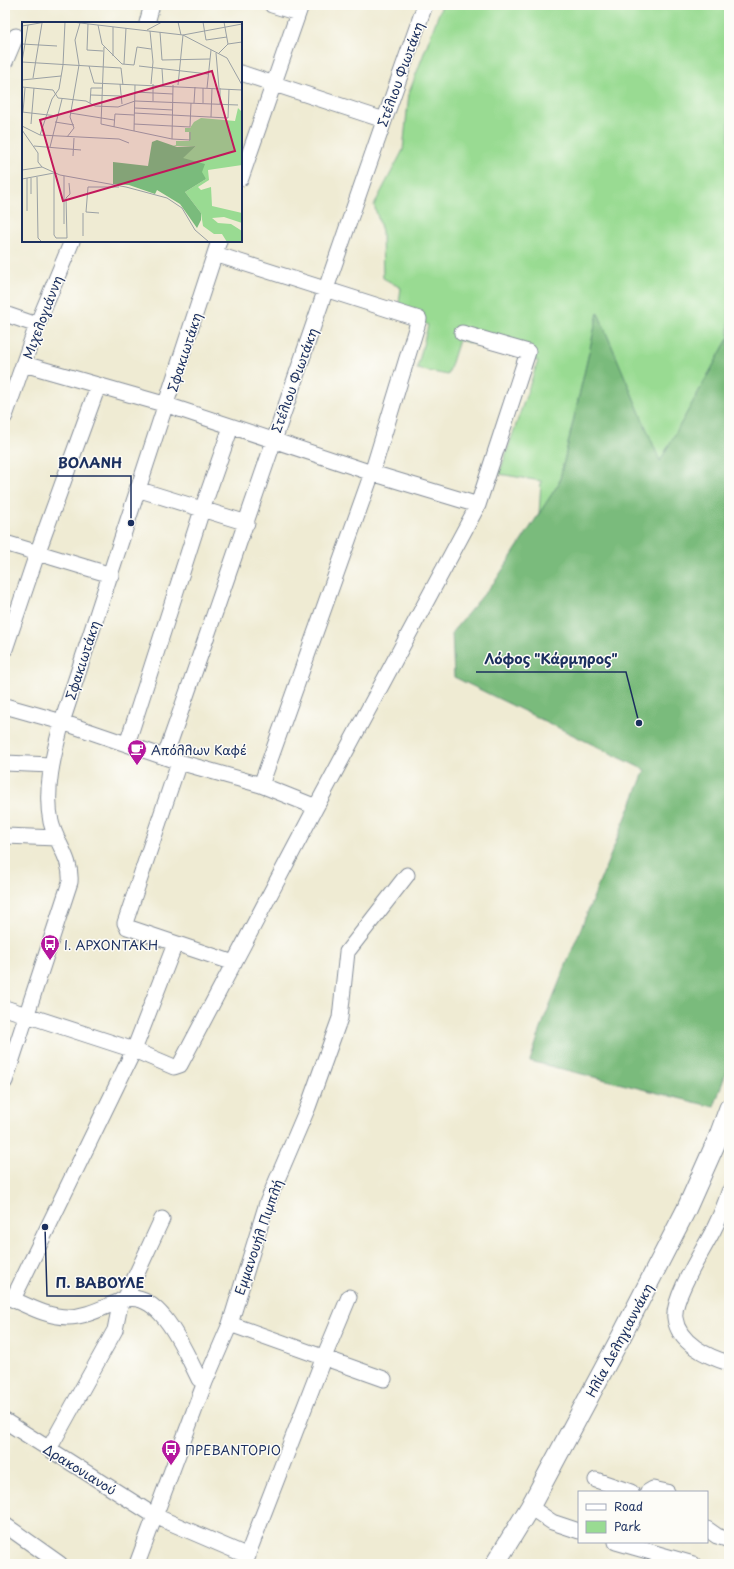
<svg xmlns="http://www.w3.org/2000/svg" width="734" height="1569" viewBox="0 0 734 1569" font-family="'Playpen Sans',sans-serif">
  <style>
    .green { fill: #99db92; stroke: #5a8578 }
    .forest { fill: #7abb7c; stroke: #4a756d }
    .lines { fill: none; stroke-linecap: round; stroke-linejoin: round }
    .minor-casing { stroke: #858d98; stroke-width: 17 }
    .tertiary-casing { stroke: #858d98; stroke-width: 21 }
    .minor { stroke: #fff; stroke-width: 15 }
    .tertiary { stroke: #fff; stroke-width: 19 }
    .labels { text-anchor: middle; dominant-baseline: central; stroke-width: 3; stroke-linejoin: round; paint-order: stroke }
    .street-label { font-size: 13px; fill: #1b2f5e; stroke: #fdfcf7 }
    .poi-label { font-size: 13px; fill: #1b2f5e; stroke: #fdfcf7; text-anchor: start }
    .inset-road { fill: none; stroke: #9aa0a4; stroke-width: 1 }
    .view { fill: #c2185b; fill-opacity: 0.15; stroke: #c2185b; stroke-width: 2 }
    .inset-edge { fill: none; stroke: #1b2f5e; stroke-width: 2 }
    .leader { fill: none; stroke: #1b2f5e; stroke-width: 1.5 }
    .callout-dot { fill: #1b2f5e; stroke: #fdfcf7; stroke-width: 1.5 }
    .callout-label { font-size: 14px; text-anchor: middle; font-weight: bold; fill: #1b2f5e; stroke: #fdfcf7; stroke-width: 3; stroke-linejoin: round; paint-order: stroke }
  </style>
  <rect width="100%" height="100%" fill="#fdfcf7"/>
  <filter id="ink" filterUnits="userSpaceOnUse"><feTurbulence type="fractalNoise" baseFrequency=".025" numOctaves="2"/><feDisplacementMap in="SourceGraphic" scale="8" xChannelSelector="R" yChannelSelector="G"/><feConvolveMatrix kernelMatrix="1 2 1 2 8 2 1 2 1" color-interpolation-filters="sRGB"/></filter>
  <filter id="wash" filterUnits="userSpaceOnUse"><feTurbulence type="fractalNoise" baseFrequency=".012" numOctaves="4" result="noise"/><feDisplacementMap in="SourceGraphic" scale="16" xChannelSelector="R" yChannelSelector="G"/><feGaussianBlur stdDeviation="0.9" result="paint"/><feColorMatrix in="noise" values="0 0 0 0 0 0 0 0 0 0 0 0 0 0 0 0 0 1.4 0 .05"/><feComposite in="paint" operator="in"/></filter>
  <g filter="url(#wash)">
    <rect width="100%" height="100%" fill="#efebd3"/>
    <path class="green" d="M442,5H729V337L660,462L598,314L559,483L539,515L541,481L499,474L538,361L459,340L448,375L417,369L428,325L398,310L401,288L383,278L382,231L374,205L403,150L409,93Z"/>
    <path class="forest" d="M598,313L660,461L729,337V1064L714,1107L530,1061L545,1017L645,770L454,677L452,632L496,580L559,483Z"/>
  </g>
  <g filter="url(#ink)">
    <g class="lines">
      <defs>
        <path id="minor" d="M272,5L298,13
          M147,23L152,5
          M5,62L16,36
          M241,73L384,120
          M241,178L301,5
          M215,254L419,319L372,473L261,785
          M5,314L37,325
          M24,364L167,405L372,473L478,505
          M5,416L37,325L72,241
          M137,489L247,523
          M5,543L111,575
          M5,649L37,554L98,386
          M5,706L62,722L179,762L261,785L316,807
          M127,744L202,510L231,427
          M165,756C253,506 336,254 425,5
          M179,762L125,923L127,927L234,963
          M5,763L51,765
          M5,836L57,838
          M5,1008L134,1050L174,1067L180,1065L316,807L478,505L528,352L462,333
          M5,1081L70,882C72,859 56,843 51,822C44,789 54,753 62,722L219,241
          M729,1192C725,1205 720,1217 714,1229C704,1249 672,1298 675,1318C678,1343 708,1357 729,1363
          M5,1296C25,1304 46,1317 68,1317C88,1317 105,1306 123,1300C160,1287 186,1354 199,1379L205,1382
          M13,1299L134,1050L175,944
          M125,1299L162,1219
          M230,1324L384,1379
          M5,1421L155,1516L248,1556
          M49,1449L115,1330L121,1300
          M596,1480L631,1492
          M648,1492L653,1489L667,1492
          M530,1507L552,1522L579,1531
          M5,1525L60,1564
          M707,1529L717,1536L729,1540
          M616,1542L693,1564
          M137,1564L205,1382L230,1324L267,1203L308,1107L340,1018L347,952L407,875
          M244,1564L324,1357L349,1297"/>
        <path id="tertiary" d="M495,1564L530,1507L622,1335L686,1210L718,1138L729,1108"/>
      </defs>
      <use href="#minor" class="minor-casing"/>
      <use href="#tertiary" class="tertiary-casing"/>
      <use href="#minor" class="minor"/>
      <use href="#tertiary" class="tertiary"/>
    </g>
  </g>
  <defs>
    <symbol id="cafe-pin" viewBox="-11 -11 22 30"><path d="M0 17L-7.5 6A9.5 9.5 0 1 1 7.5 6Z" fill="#b5179e" stroke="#fdfcf7"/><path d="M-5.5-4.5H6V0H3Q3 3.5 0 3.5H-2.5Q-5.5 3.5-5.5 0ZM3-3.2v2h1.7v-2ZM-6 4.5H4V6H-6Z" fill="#fff"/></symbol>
    <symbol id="bus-pin" viewBox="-11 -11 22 30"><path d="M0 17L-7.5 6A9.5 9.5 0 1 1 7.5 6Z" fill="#b5179e" stroke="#fdfcf7"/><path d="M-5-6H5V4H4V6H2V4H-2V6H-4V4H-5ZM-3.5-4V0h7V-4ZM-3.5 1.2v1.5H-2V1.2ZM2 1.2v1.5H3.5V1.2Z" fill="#fff"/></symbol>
  </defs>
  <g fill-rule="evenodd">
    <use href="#cafe-pin" x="126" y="738" width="22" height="30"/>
    <use href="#bus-pin" x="39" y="933" width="22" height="30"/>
    <use href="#bus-pin" x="160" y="1438" width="22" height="30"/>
  </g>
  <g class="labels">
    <g class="street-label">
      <text transform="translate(400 74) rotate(-70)">Στέλιου Φιωτάκη</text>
      <text transform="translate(42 317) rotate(-69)">Μιχελογιάννη</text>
      <text transform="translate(184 352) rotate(-72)">Σφακιωτάκη</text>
      <text transform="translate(294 380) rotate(-70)">Στέλιου Φιωτάκη</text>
      <text transform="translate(82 660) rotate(-72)">Σφακιωτάκη</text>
      <text transform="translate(258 1237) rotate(-71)">Εµµανουήλ Πιµπλή</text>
      <text transform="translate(619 1340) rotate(-62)">Ηλία Δεληγιαννάκη</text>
      <text transform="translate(80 1469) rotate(32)">Δρακονιανού</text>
    </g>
    <g class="poi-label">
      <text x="151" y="749">Απόλλων Καφέ</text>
      <text x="64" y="944">Ι. ΑΡΧΟΝΤΑΚΗ</text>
      <text x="185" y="1449">ΠΡΕΒΑΝΤΟΡΙΟ</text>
    </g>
  </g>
  <g transform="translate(22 22)">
    <rect width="220" height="220" fill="#efebd3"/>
    <path d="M216,86L220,90V143L186,148L187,158L176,165L179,168L189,165L190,184L220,191V201L202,195L190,196L196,201L209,202L220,209V220H205L200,212H192L181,204L179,191L163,170L184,157L160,136L174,124H151L154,123V119H167V110H163V106H168L172,100L179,96L213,99Z" fill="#99db92"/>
    <path d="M135,118L155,125L174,124L161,136L183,142L180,150L184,157L163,170L179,191V198L175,206L158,182L135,168L133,172L107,163L91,162V140L126,144L130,120Z" fill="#7abb7c"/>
    <path class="inset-road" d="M50,0L161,13L205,36L220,63M156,0L159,13M181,0L184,18L205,15M202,0L206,22M66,2L65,28L81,29M76,3L80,22L100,42M0,4L24,0M91,5V34M125,8L140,0M128,9L131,40L129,62M138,10L140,38L188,37M161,13L220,2M0,22L35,24M82,25L79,102L150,117L168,118V110M194,31L197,66M196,32L206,22L220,20M0,40L99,46M0,40L6,3M100,42L112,43L115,25L129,27M102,42L104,6M67,44L72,61L220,68M117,44L186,52M99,46L101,63M140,47L141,62M11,56L20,1M0,58L39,54M98,62L100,82M156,63L161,13M0,65L31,68L36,76L64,79L73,84L96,85L113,79L216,83M185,66L189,28M113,70L151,72M69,73L98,74M131,79V62M68,81L69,66H80M172,81L173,65M181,81V66M198,82V66M113,86L151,88M0,90L35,94M1,90L3,66M48,91L92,98M112,91L206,96L207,67M189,95L190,66M33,100L52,103M9,102L12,66M112,102L168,105L169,81M0,104L18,113L97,117L107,121M92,105L93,92L112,93M0,108L16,131V140L20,145L38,153L104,165L145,176L160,186L173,208L187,220M112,109L113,63M18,113L30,77L37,67L41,43L43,0M45,115L52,106L48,95L57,43L53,18L58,1M150,117L151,63M12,124L59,128M28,125L40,77M51,134L52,116M0,148L20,145M42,154V202M15,155L16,216L20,220M0,157L32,151V213L34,216H45L44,176L48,172L47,161M9,172V156M5,189V156M77,191L64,190L66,165H97M61,214V191"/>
    <path class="view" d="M190,49L213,129L41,179L18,98Z"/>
    <rect width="220" height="220" class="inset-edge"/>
  </g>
  <path class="leader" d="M131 523L131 476H50M639 723L626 672H476M45 1227L47 1296H152"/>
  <g class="callout-dot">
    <circle cx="131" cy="523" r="4"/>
    <circle cx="639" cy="723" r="4"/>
    <circle cx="45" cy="1227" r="4"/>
  </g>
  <g class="callout-label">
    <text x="90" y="468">ΒΟΛΑΝΗ</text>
    <text x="551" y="664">Λόφος "Κάρμηρος"</text>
    <text x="100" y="1288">Π. ΒΑΒΟΥΛΕ</text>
  </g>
  <rect width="734" height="1569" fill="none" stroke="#fdfcf7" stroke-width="20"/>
  <rect x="578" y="1491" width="130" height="52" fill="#fdfcf7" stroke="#a3aaba"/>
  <rect x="586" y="1504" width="20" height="6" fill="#ffffff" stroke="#a3aaba"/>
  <text x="614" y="1511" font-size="12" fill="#1b2f5e">Road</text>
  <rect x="586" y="1521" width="20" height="12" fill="#99db92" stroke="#a3aaba"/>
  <text x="614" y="1531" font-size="12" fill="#1b2f5e">Park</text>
</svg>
